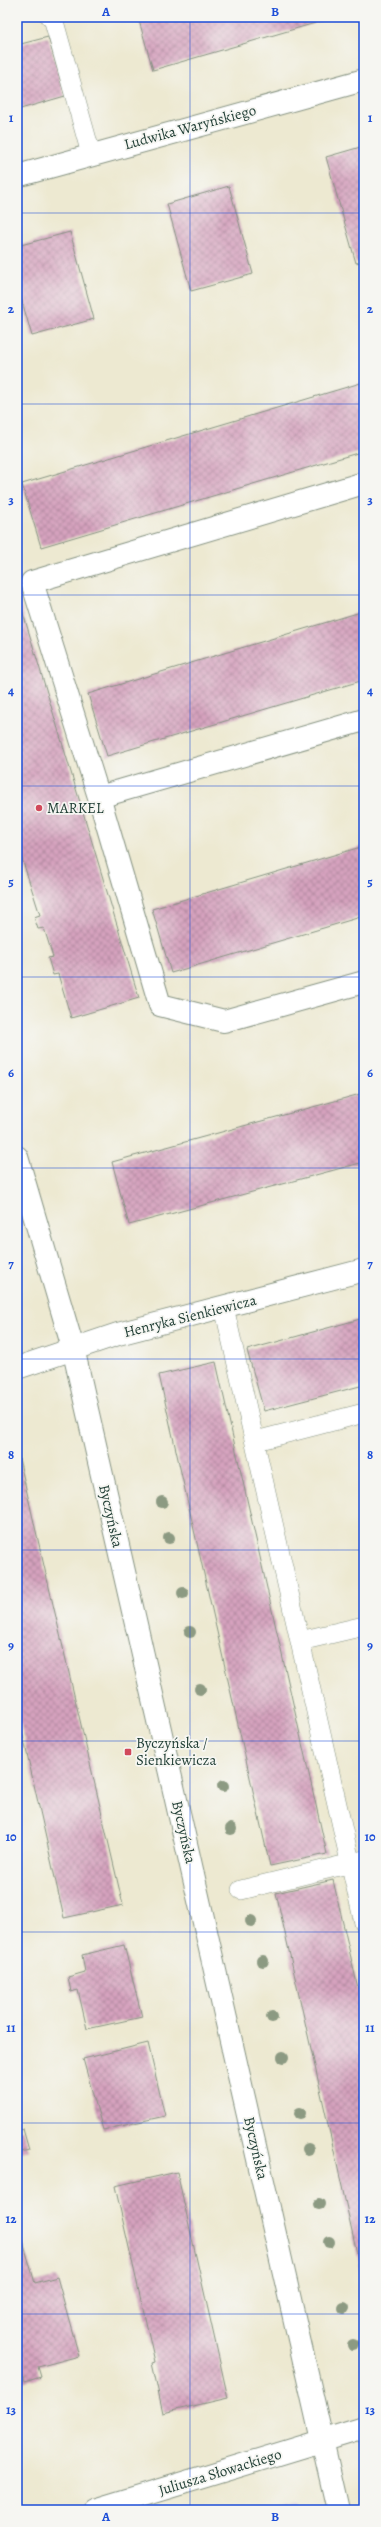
<svg xmlns="http://www.w3.org/2000/svg" width="381" height="2527" viewBox="0 0 381 2527" font-family="Alegreya,serif">
  <style>
    .industrial { fill: url(#industrial-furrows) }
    .building { fill: url(#building-cross-hatch) }
    .lines { fill: none; stroke-linecap: round; stroke-linejoin: round }
    .service-casing { stroke: #869382; stroke-width: 20 }
    .minor-casing { stroke: #869382; stroke-width: 24 }
    .tertiary-casing { stroke: #869382; stroke-width: 24 }
    .service { stroke: #fff; stroke-width: 19 }
    .minor { stroke: #fff; stroke-width: 22 }
    .tertiary { stroke: #fff; stroke-width: 22 }
    .tree { fill: #8c9a82 }
    .grid { fill: none; stroke: #1d4ed8; stroke-width: 1; stroke-opacity: 0.55 }
    .poi-dot { fill: #d1495b; stroke: #f6f6f2; stroke-width: 1.5 }
    .labels { text-anchor: middle; dominant-baseline: central; stroke-width: 3.5; stroke-linejoin: round; paint-order: stroke }
    .street-label { font-size: 15px; fill: #1f3d34; stroke: #f6f6f2 }
    .poi-label { font-size: 15px; fill: #1f3d34; stroke: #f6f6f2; text-anchor: start }
    .neatline { fill: none; stroke: #1d4ed8; stroke-width: 1.5 }
    .grid-label { font-size: 13px; text-anchor: middle; font-weight: bold; fill: #1d4ed8 }
  </style>
  <defs>
    <pattern id="industrial-furrows" width="10" height="10" patternUnits="userSpaceOnUse"><rect width="10" height="10" fill="#ccbed4"/><path d="M-1 1l2-2M0 10L10 0M9 11l2-2" fill="none" stroke="#a59cad"/></pattern>
    <pattern id="building-cross-hatch" width="8" height="8" patternUnits="userSpaceOnUse"><rect width="8" height="8" fill="#d5a2be"/><path d="M0 0l8 8M0 8l8-8" fill="none" stroke="#ac859b"/></pattern>
  </defs>
  <rect width="100%" height="100%" fill="#f6f6f2"/>
  <filter id="ink" filterUnits="userSpaceOnUse"><feTurbulence type="fractalNoise" baseFrequency=".025" numOctaves="2"/><feDisplacementMap in="SourceGraphic" scale="8" xChannelSelector="R" yChannelSelector="G"/><feConvolveMatrix kernelMatrix="1 2 1 2 8 2 1 2 1" color-interpolation-filters="sRGB"/></filter>
  <filter id="wash" filterUnits="userSpaceOnUse"><feTurbulence type="fractalNoise" baseFrequency=".012" numOctaves="4" result="noise"/><feDisplacementMap in="SourceGraphic" scale="16" xChannelSelector="R" yChannelSelector="G"/><feGaussianBlur stdDeviation="0.9" result="paint"/><feColorMatrix in="noise" values="0 0 0 0 0 0 0 0 0 0 0 0 0 0 0 0 0 1.4 0 .05"/><feComposite in="paint" operator="in"/></filter>
  <g filter="url(#wash)">
    <rect width="100%" height="100%" fill="#ede9d1"/>
    <path class="industrial" d="M294,2503L296,2510H268Z"/>
    <g id="blocks">
      <path class="building" d="M138,17H336L153,70Z
        M48,37L65,96L17,110V45Z
        M364,146V261L356,263L326,157Z
        M229,186L253,274L191,291L167,204Z
        M70,232L94,319L32,336L17,284V246Z
        M364,382V451L41,547L22,484Z
        M17,593L139,998L71,1018L58,974L53,975L48,958L53,957L44,928L38,929L34,917L40,915L17,843Z
        M364,611V680L107,756L88,694Z
        M364,846V916L171,973L152,909Z
        M364,1093V1162L129,1225L112,1162Z
        M364,1318V1385L264,1411L247,1350Z
        M216,1362L327,1854L270,1866L159,1375Z
        M18,1454L123,1905L64,1918L17,1709Z
        M333,1880L364,2014L363,2280L276,1893Z
        M124,1945L142,2017L87,2029L78,1990L71,1992L68,1977L85,1972L82,1955Z
        M148,2043L165,2116L103,2130L83,2059Z
        M23,2129L29,2150L17,2153V2131Z
        M177,2172L228,2398L163,2413L152,2363L155,2362L115,2186Z
        M17,2221L35,2283L57,2277L79,2356L38,2367L41,2377L24,2382L21,2370L17,2371Z"/>
    </g>
  </g>
  <g filter="url(#ink)">
    <use href="#blocks" fill-opacity="0" stroke="#869382" stroke-width="1"/>
    <g class="lines">
      <defs>
        <path id="service" d="M50,17L53,18L91,154
          M224,1307L364,1923
          M256,1441L364,1413
          M300,1641L364,1626
          M241,1890L364,1860"/>
        <path id="minor" d="M17,176L364,80
          M364,483L32,582L99,797L364,720
          M99,797L160,1005L224,1021L364,982
          M17,1368L118,1334L364,1270
          M94,2510L364,2428"/>
        <path id="tertiary" d="M17,1157L73,1348L338,2510"/>
      </defs>
      <use href="#service" class="service-casing"/>
      <use href="#minor" class="minor-casing"/>
      <use href="#tertiary" class="tertiary-casing"/>
      <use href="#service" class="service"/>
      <use href="#minor" class="minor"/>
      <use href="#tertiary" class="tertiary"/>
    </g>
    <g class="tree">
      <circle cx="162" cy="1502" r="6"/>
      <circle cx="169" cy="1538" r="6"/>
      <circle cx="183" cy="1593" r="6"/>
      <circle cx="190" cy="1632" r="6"/>
      <circle cx="200" cy="1689" r="6"/>
      <circle cx="223" cy="1786" r="6"/>
      <circle cx="231" cy="1829" r="6"/>
      <circle cx="251" cy="1921" r="6"/>
      <circle cx="263" cy="1961" r="6"/>
      <circle cx="272" cy="2017" r="6"/>
      <circle cx="283" cy="2057" r="6"/>
      <circle cx="300" cy="2113" r="6"/>
      <circle cx="308" cy="2149" r="6"/>
      <circle cx="319" cy="2204" r="6"/>
      <circle cx="329" cy="2242" r="6"/>
      <circle cx="344" cy="2308" r="6"/>
      <circle cx="353" cy="2345" r="6"/>
    </g>
  </g>
  <path class="grid" d="M190,17V2510M17,213H364M17,404H364M17,595H364M17,786H364M17,977H364M17,1168H364M17,1359H364M17,1550H364M17,1741H364M17,1932H364M17,2123H364M17,2314H364"/>
  <g class="poi-dot">
    <circle cx="39" cy="808" r="4"/>
    <rect x="124" y="1748" width="8" height="8" rx="2"/>
  </g>
  <g class="labels">
    <g class="street-label">
      <text transform="translate(190 127) rotate(-15)">Ludwika Waryńskiego</text>
      <text transform="translate(190 1316) rotate(-14)">Henryka Sienkiewicza</text>
      <text transform="translate(111 1516) rotate(77)">Byczyńska</text>
      <text transform="translate(184 1832) rotate(77)">Byczyńska</text>
      <text transform="translate(256 2148) rotate(77)">Byczyńska</text>
      <text transform="translate(220 2472) rotate(-17)">Juliusza Słowackiego</text>
    </g>
    <g class="poi-label">
      <text x="47" y="808">MARKEL</text>
      <text x="136" y="1743">Byczyńska /<tspan x="136" dy="17">Sienkiewicza</tspan></text>
    </g>
  </g>
  <rect width="381" height="2527" fill="none" stroke="#f6f6f2" stroke-width="44"/>
  <rect x="22" y="22" width="337" height="2483" class="neatline"/>
  <g class="grid-label">
    <text x="106" y="16">A</text>
    <text x="275" y="16">B</text>
    <text x="11" y="122">1</text>
    <text x="370" y="122">1</text>
    <text x="11" y="313">2</text>
    <text x="370" y="313">2</text>
    <text x="11" y="504">3</text>
    <text x="370" y="504">3</text>
    <text x="11" y="695">4</text>
    <text x="370" y="695">4</text>
    <text x="11" y="886">5</text>
    <text x="370" y="886">5</text>
    <text x="11" y="1077">6</text>
    <text x="370" y="1077">6</text>
    <text x="11" y="1268">7</text>
    <text x="370" y="1268">7</text>
    <text x="11" y="1459">8</text>
    <text x="370" y="1459">8</text>
    <text x="11" y="1650">9</text>
    <text x="370" y="1650">9</text>
    <text x="11" y="1841">10</text>
    <text x="370" y="1841">10</text>
    <text x="11" y="2032">11</text>
    <text x="370" y="2032">11</text>
    <text x="11" y="2223">12</text>
    <text x="370" y="2223">12</text>
    <text x="11" y="2414">13</text>
    <text x="370" y="2414">13</text>
    <text x="106" y="2521">A</text>
    <text x="275" y="2521">B</text>
  </g>
</svg>
